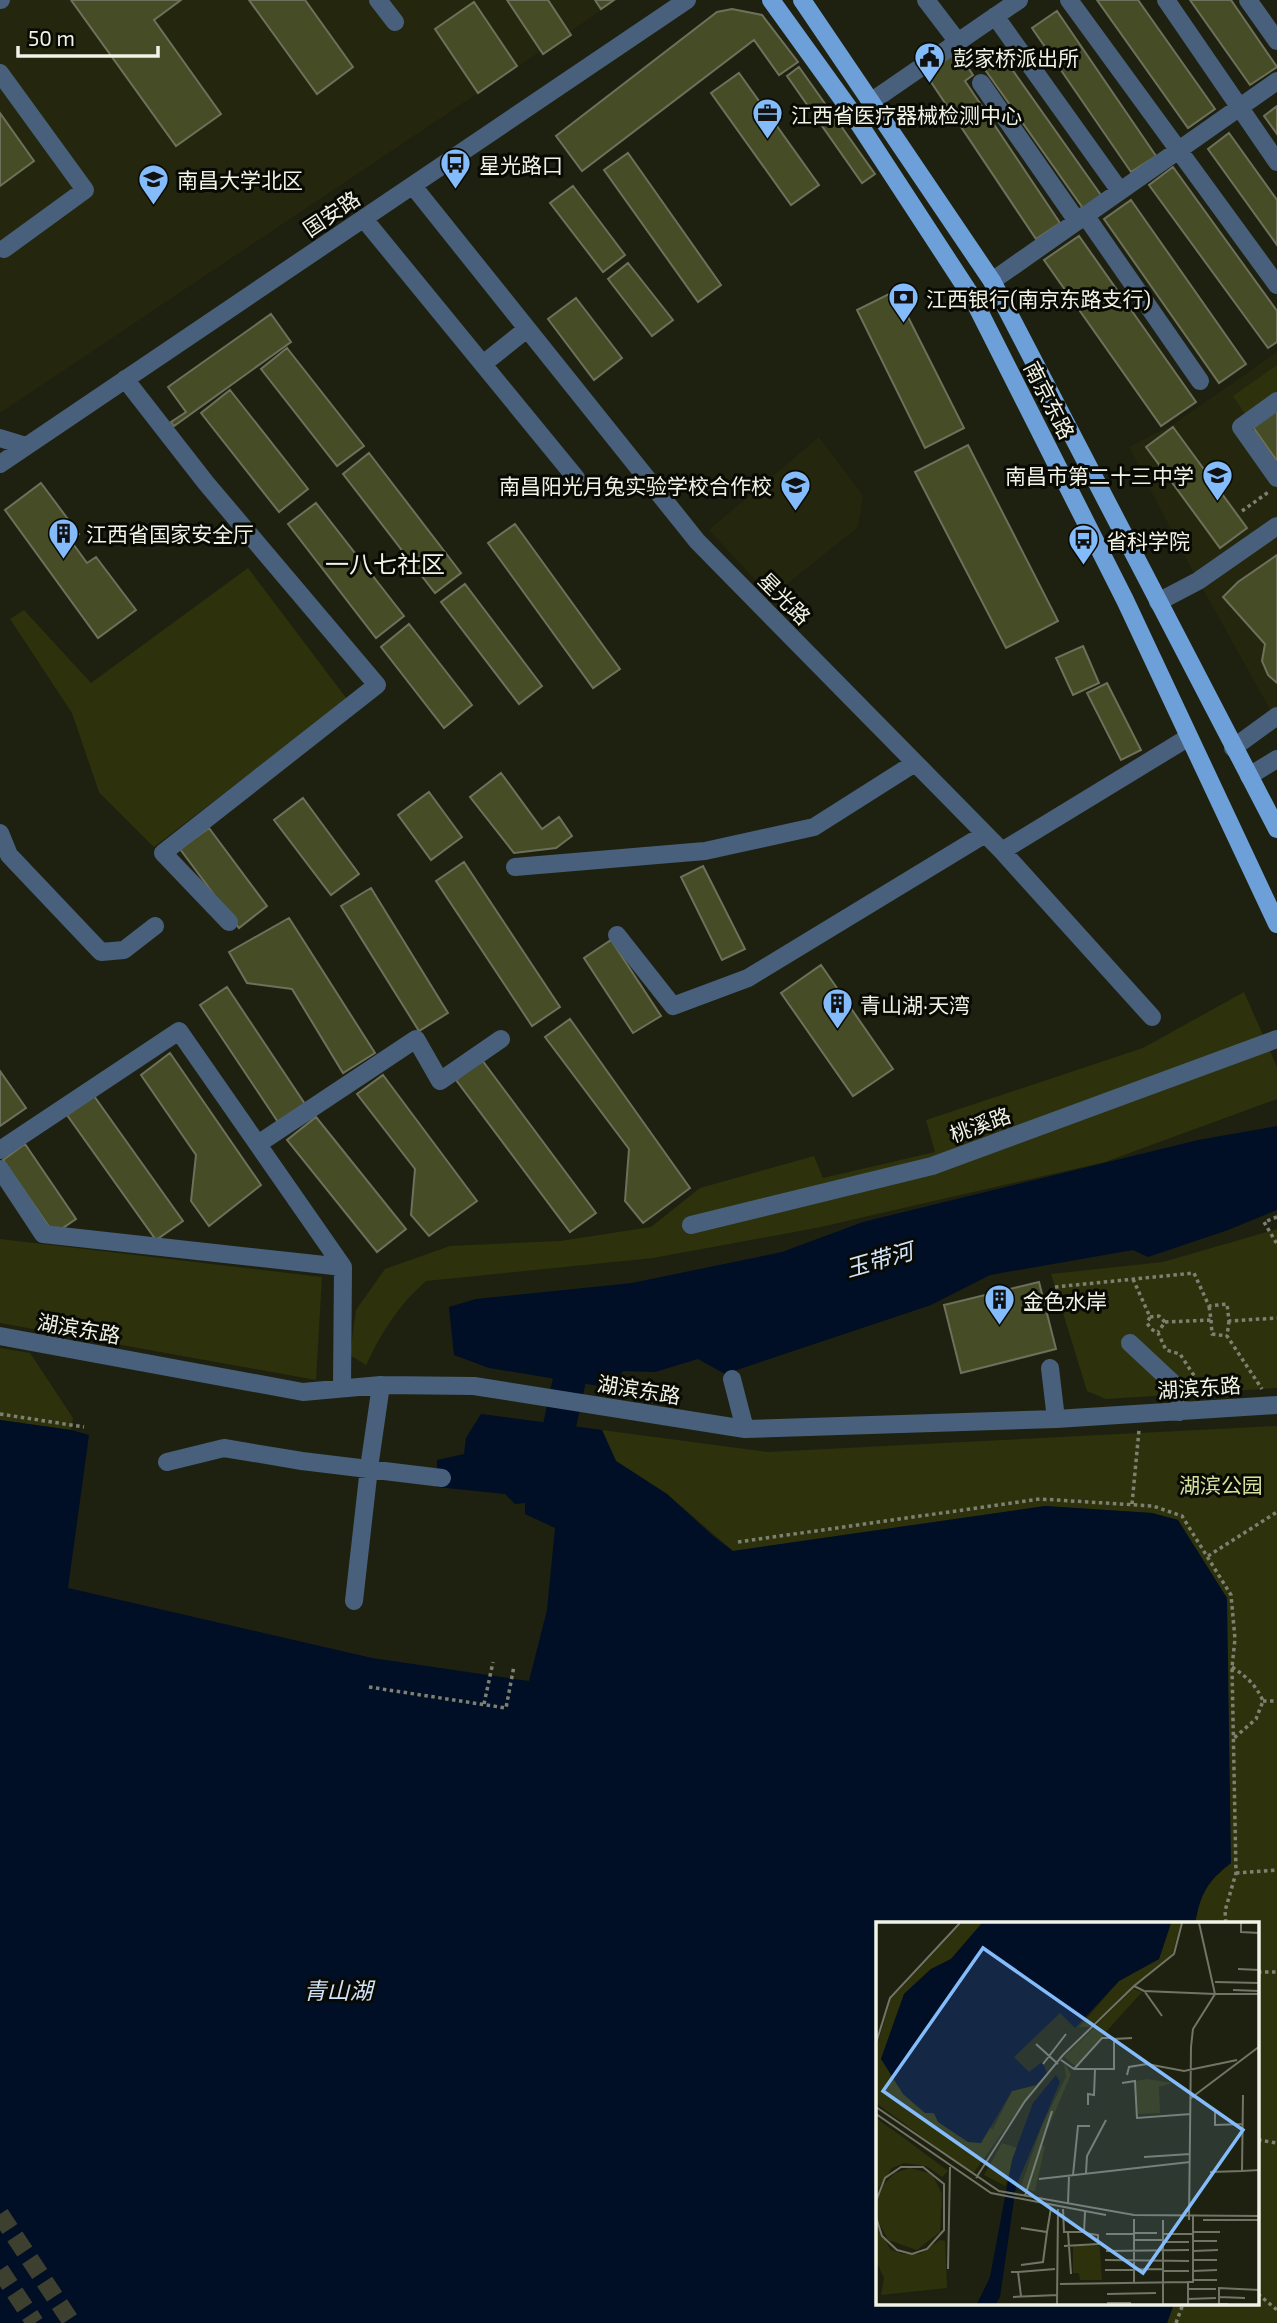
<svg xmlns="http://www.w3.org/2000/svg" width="1277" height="2323" viewBox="0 0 1277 2323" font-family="'Exo 2','Noto Sans SC',sans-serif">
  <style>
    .built { fill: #24270d }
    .green { fill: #2d320c }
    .water { fill: #000e26 }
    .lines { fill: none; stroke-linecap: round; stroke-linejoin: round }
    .river { stroke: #000e26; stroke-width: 33 }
    .building { fill: #464c25; stroke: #6d715b; stroke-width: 2 }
    .major-tunnel { stroke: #3e402f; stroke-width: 18; stroke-dasharray: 18 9; stroke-linecap: butt }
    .path { stroke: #7e8171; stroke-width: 3.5; stroke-dasharray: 3.5 3.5; stroke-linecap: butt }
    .minor { stroke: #48607b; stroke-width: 18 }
    .major { stroke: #6da0d9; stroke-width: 18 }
    .labels { text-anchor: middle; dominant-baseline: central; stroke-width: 6; stroke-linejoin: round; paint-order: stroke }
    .poi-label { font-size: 21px; fill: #f0f3e6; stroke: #090a04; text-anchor: start }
    .street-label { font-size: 21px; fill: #f0f3e6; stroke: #090a04 }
    .park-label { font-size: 21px; fill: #d6e19e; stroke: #090a04 }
    .water-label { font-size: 23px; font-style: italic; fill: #d2e4fa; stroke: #090a04 }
    .quarter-label { font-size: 24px; fill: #f0f3e6; stroke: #090a04 }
    .inset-road { fill: none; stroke: #727565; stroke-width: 2 }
    .view { fill: #84bcfb; fill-opacity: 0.15; stroke: #84bcfb; stroke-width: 3.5 }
    .inset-edge { fill: none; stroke: #f0f3e6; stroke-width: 3.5 }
  </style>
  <rect width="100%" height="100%" fill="#1e210f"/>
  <path class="built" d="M0,0H617L0,413Z
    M1277,352V722L1185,557L1129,447L1174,424Z
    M819,437L863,496L858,527L771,597L709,530Z"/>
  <path class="green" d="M1277,365V393L1246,415L1233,396Z
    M248,568L347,699L154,847L99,792L72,713L10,619L24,610L91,683Z
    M1244,992L1277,1067V1099L1105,1162L816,1228L653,1258L426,1281C399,1304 381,1333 366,1365L350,1355L356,1310L385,1269L450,1246L560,1241L651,1227L700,1188L814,1156L823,1178L935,1152L926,1120L1143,1048Z
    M1277,1229V1388L1106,1399L1087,1391L1051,1274L1163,1262Z
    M0,1239L322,1277L316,1380L0,1323Z
    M0,1348L30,1353L73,1418L71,1430L0,1420Z
    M1277,1426V2323H1167L1174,2304H1258V1924H1195L1199,1903L1211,1880L1178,1520L1152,1513L1045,1506L733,1551L667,1494L616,1461L602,1430L768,1452Z"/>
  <path class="water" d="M1277,1126V1210L1228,1230L1148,1257L1133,1250L990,1275L931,1305L725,1374L698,1359L655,1372L623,1371L611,1388L489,1368L454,1355L449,1307L476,1299L632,1283L782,1252L863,1222L1198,1140Z
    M481,1414L602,1430L616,1461L667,1494L713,1536L733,1551L1045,1506L1152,1513L1178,1520L1227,1598L1231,1863C1206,1883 1201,1893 1195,1924H878V2304H1174L1167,2323H0V1420L71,1430L89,1435L68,1588L372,1658L529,1681L547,1610L555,1528L525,1514V1503L515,1504L505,1494L437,1487V1460L464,1454L466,1438Z"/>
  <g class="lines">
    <path class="river" d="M556,1442L577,1345L585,1343"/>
  </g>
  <path class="building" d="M71,0H181L154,20L221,114L176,146Z
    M249,0H305L353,67L317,94Z
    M507,0H548L571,35L543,54Z
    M595,0H614L601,9Z
    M1097,0H1138L1215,109L1188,128Z
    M1190,0H1231L1277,67L1250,85Z
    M474,2L517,66L478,93L435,29Z
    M732,9L762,15L798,62L779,75L754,40L582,171L556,136L717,12Z
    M1057,11L1156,156L1131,172L1032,28Z
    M956,49L973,75L965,81L1060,223L1036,239L923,70Z
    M999,51L1103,198L1085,211L981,64Z
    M799,67L875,174L862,183L787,76Z
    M739,73L819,185L791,205L711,93Z
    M1277,106V134L1264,116Z
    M0,113L34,161L0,186Z
    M1229,133L1277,200V245L1208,149Z
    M628,153L721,285L698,302L604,170Z
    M1173,167L1277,311V342L1268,348L1149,185Z
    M573,186L625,255L603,272L550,203Z
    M1131,200L1246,364L1219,383L1104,219Z
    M1079,236L1196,402L1161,426L1044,260Z
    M628,263L673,320L652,336L608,279Z
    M895,291L964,428L925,448L857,310Z
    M576,298L622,358L594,380L548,319Z
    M271,314L291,342L174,426L171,422L186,412L168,387Z
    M287,348L364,446L337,466L261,369Z
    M230,390L308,489L279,512L201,413Z
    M1277,410V461L1253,427Z
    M1173,427L1247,528L1220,548L1146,447Z
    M968,445L1058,621L1006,648L915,472Z
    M369,453L461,573L435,593L343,474Z
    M41,483L79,534L71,541L87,563L96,557L136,610L98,638L5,510Z
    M316,503L404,616L376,638L288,524Z
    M515,524L620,669L593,688L488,543Z
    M1277,555V683L1268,675L1262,661L1265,644L1223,597L1238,582Z
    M465,584L542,686L519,704L441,602Z
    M409,624L472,705L444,728L381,647Z
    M1083,646L1099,683L1073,695L1056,658Z
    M1107,683L1141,750L1121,760L1087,693Z
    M501,773L542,829L559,817L572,836L556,848L514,853L470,797Z
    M429,792L462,837L431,860L398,815Z
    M303,798L359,874L331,895L274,820Z
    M209,828L267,906L239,928L180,849Z
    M464,862L560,1007L532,1026L436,881Z
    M703,866L745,949L722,960L681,877Z
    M371,888L448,1013L419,1031L341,906Z
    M289,918L375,1053L343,1073L292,989L247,983L229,952Z
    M611,940L661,1016L633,1033L584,958Z
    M821,965L893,1069L853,1096L781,993Z
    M227,987L305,1104L278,1122L200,1005Z
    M570,1019L690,1188L643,1223L625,1201L629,1149L545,1037Z
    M170,1053L261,1185L209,1226L191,1201L196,1155L141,1075Z
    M482,1060L596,1213L570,1232L456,1080Z
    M0,1071L26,1108L0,1126Z
    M383,1075L477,1201L429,1236L411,1215L415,1169L357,1094Z
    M94,1096L183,1221L156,1240L67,1115Z
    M316,1117L406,1229L377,1252L287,1140Z
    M25,1144L76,1219L54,1234L3,1160Z
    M1039,1282L1056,1349L961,1373L944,1305Z"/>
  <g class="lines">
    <path class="major-tunnel" d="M0,2214L72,2323
      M0,2270L35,2323"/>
    <path class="path" d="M1242,511L1270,491
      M1277,1217L1264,1222L1277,1244
      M1133,1279L1150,1317L1147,1323L1151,1329L1158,1333L1166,1350L1180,1354L1204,1391
      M1055,1287L1194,1273L1209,1306L1227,1304L1229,1321L1277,1318
      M1150,1317L1159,1316L1165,1322L1158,1332
      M1211,1320L1212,1334L1227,1336
      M1229,1321L1227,1336L1262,1389
      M1165,1322L1211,1320L1209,1306
      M0,1414L84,1427
      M1132,1504L1139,1430
      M738,1542L1040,1499L1153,1506L1182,1516L1231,1595L1235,1639L1232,1667L1236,1873L1225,1911L1226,1924
      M1208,1556L1277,1512
      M1232,1667C1247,1677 1256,1685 1263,1701L1256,1719L1234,1738
      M369,1687L506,1708L514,1666
      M1263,1701H1277
      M484,1704L493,1662
      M1236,1873L1277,1870
      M1258,1972H1277
      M1258,2140L1277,2143
      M1258,2294L1277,2310
      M1176,2323L1183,2304"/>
    <path class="minor" d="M0,0H1
      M378,0L395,22
      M926,0L958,42
      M1069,0L1277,285
      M1166,0L1277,162
      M1248,0L1277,41
      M995,16L1120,191
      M0,73L85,190L4,249
      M981,83L1077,221
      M872,101L1019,0
      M413,186L697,541L1002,851L1152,1017
      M1085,215L1200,381
      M364,219L576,478
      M992,281L1277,81
      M483,364L527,329
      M125,379L206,483L377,685L163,853L229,922
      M1277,401L1241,427L1277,478
      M0,438L26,446
      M0,464L687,0
      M1158,602L1198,581L1277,526
      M1233,748L1277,716
      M1249,776L1277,759
      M0,833L9,855L101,952L124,950L155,926
      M1002,851L1189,737
      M515,867L705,851L814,827L915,763
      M617,935L673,1006L748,978L985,834
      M258,1144L416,1039L440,1081L501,1039
      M0,1150L179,1031L343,1267L342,1388
      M0,1169L43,1234L343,1267
      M691,1225L932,1166L1277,1039
      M0,1336L303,1392L381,1385L474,1386L745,1429L1056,1419L1277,1405
      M1130,1343L1175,1385L1180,1412
      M1050,1368L1056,1419
      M732,1379L745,1429
      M167,1462L224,1448L302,1461L442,1478
      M354,1601L369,1468L381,1385"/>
    <path class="major" d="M771,0L848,107L972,297L1125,600L1277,924
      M802,0L992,281L1277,829"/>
  </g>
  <defs>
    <symbol id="civic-pin" viewBox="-11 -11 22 30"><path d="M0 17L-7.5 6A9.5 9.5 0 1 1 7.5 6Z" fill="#84bcfb" stroke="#090a04"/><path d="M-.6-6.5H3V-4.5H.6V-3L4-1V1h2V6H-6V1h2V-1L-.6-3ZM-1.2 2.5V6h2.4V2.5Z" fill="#111"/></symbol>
    <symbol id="office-pin" viewBox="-11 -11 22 30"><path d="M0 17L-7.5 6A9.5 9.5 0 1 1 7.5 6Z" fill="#84bcfb" stroke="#090a04"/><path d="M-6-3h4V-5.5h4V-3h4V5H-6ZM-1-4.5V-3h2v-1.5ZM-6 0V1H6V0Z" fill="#111"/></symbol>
    <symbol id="bus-pin" viewBox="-11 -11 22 30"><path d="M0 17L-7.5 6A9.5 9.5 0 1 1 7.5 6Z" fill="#84bcfb" stroke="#090a04"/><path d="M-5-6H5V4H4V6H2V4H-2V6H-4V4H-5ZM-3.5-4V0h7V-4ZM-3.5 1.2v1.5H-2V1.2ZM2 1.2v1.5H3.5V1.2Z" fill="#111"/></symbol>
    <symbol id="university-pin" viewBox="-11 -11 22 30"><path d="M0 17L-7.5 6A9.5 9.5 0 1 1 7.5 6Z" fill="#84bcfb" stroke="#090a04"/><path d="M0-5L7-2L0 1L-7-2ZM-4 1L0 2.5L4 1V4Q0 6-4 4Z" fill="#111"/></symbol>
    <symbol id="bank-pin" viewBox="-11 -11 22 30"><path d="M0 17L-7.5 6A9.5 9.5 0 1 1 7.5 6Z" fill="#84bcfb" stroke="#090a04"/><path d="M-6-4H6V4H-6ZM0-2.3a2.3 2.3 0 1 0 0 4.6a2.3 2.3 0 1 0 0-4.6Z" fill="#111"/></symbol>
    <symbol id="school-pin" viewBox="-11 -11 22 30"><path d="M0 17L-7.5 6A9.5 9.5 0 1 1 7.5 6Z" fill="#84bcfb" stroke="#090a04"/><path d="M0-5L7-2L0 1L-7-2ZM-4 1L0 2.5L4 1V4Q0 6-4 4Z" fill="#111"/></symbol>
    <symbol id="building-pin" viewBox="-11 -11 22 30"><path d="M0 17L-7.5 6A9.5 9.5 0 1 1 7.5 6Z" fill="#84bcfb" stroke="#090a04"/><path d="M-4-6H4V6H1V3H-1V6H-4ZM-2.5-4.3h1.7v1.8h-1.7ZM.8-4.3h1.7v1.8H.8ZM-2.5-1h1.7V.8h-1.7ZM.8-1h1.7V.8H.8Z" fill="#111"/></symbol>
  </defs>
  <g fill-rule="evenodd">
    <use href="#civic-pin" x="912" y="40" width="35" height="47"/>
    <use href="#office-pin" x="750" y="96" width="35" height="47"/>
    <use href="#bus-pin" x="438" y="146" width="35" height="47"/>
    <use href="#university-pin" x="136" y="162" width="35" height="47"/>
    <use href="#bank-pin" x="886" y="280" width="35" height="47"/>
    <use href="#school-pin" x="1200" y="458" width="35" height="47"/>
    <use href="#school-pin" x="778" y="468" width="35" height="47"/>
    <use href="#building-pin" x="46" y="516" width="35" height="47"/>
    <use href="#bus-pin" x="1066" y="522" width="35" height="47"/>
    <use href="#building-pin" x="820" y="986" width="35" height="47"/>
    <use href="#building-pin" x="982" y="1282" width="35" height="47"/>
  </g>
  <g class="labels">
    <g class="poi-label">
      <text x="953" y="57">彭家桥派出所</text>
      <text x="791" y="114">江西省医疗器械检测中心</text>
      <text x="479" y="164">星光路口</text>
      <text x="177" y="179">南昌大学北区</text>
      <text x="926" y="298">江西银行(南京东路支行)</text>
      <text x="1194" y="475" text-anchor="end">南昌市第二十三中学</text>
      <text x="772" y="485" text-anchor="end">南昌阳光月兔实验学校合作校</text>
      <text x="86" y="533">江西省国家安全厅</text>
      <text x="1106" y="540">省科学院</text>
      <text x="860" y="1004">青山湖·天湾</text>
      <text x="1023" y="1300">金色水岸</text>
    </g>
    <g class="street-label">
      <text transform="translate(331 213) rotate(-34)">国安路</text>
      <text transform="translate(1050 400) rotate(63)">南京东路</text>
      <text transform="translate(785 598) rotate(45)">星光路</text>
      <text transform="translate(980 1124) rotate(-20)">桃溪路</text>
      <text transform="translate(79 1328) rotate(10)">湖滨东路</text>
      <text transform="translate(1199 1387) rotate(-4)">湖滨东路</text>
      <text transform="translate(639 1389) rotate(9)">湖滨东路</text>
    </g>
    <g class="park-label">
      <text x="1221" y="1484">湖滨公园</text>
    </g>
    <g class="water-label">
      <text transform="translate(879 1259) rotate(-16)">玉带河</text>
      <text x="338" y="1990">青山湖</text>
    </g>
    <g class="quarter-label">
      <text x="385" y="563">一八七社区</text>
    </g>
  </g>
  <g transform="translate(876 1922)">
    <rect width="383" height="383" fill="#1e210f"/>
    <path d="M86,1H106L75,37L55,47L28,72L5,137L51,190L117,207L136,169L160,163L97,252L0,181V127L15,77ZM295,1H305L296,33L213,105H203L243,59L283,37ZM257,67L266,70L199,144L188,135ZM188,141L195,152L165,223L169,224L159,269L144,267L166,203L190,155ZM271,157L297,161L283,165L284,191L262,192L260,159ZM0,196L28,216L72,249L66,255L50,244L28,241L16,246L0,270ZM126,221L142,226L129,264L108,253ZM34,246L56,252L66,272L64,310L41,328L12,318L1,297V275L9,261L19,251ZM0,300L14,327L26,332H44L64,318L69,319L71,366L5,373L8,356L1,341ZM223,315L226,358H204L203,351H197V324H223Z" fill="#2d320c"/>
    <path d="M106,1H295L283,37L243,59L199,106L184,91L138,135L153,150L166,140L171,151L160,163L136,169L105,221L92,220L62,200L58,191H49L27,172L5,137L28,72L55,47L75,37ZM180,153L184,160L140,264L124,375L120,382H101L114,355L136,238L157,181Z" fill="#000e26"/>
    <path class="inset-road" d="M365,1V10L384,11M362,47L384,48M339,60L384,61M258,64L268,69L339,72M357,68L384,69M269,70L286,94M339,72H384M0,121L14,76L84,1M160,122L182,142M185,138L198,147H238V117L256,116M167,142L190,112M198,147L226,116H238M251,153L253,145L271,142L308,149L361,138M246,161L259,159L261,196L315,192M367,173L366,249L384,248M315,176L384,124M212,183V172L218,173L219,147M0,185L123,269L258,293L384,294M339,189V203L367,202M0,192L115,271L230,293M268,235L314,232M334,250L366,249M210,251L211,234L230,198M197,253L202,204H214M100,256L149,179L187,133L258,64L298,32L306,1M163,257L314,240M149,274L176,189M0,279L9,256L25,245H47L68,262V308L51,327L36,332L21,328L6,314L0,295M192,281L193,254M187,287L188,310H208L209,290M258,297V360M313,298L315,125L317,107L339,72L323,1M327,298H384M145,306L171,310L175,286M192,310L195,352M318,310H344M258,311H281M230,312H258M287,312H317M258,318H287M317,319H341M287,320H313M188,324L222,322V313L209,311M230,329L313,328M317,329L342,328M229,338L313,339M317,338H341M145,343L167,340L171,310M72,347L74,245M229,348L287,347M287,349H313M317,349L341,348M135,350H142L145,374M142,350L179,347M317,358H341M184,362L312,360M312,367H340M231,372L280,371M137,375L182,373M343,375L369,376M312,377L340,376M231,381H255M181,382L182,287M287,382V298M312,382V360H317V294M352,382H343V366L384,368"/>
    <path class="view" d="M107,26L367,208L267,351L7,169Z"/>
    <rect width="383" height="383" class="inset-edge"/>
  </g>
  <path d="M18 46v10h140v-10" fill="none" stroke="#f0f3e6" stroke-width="3.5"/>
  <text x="28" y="46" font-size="21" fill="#f0f3e6" stroke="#090a04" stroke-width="5" paint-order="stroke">50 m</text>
</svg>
